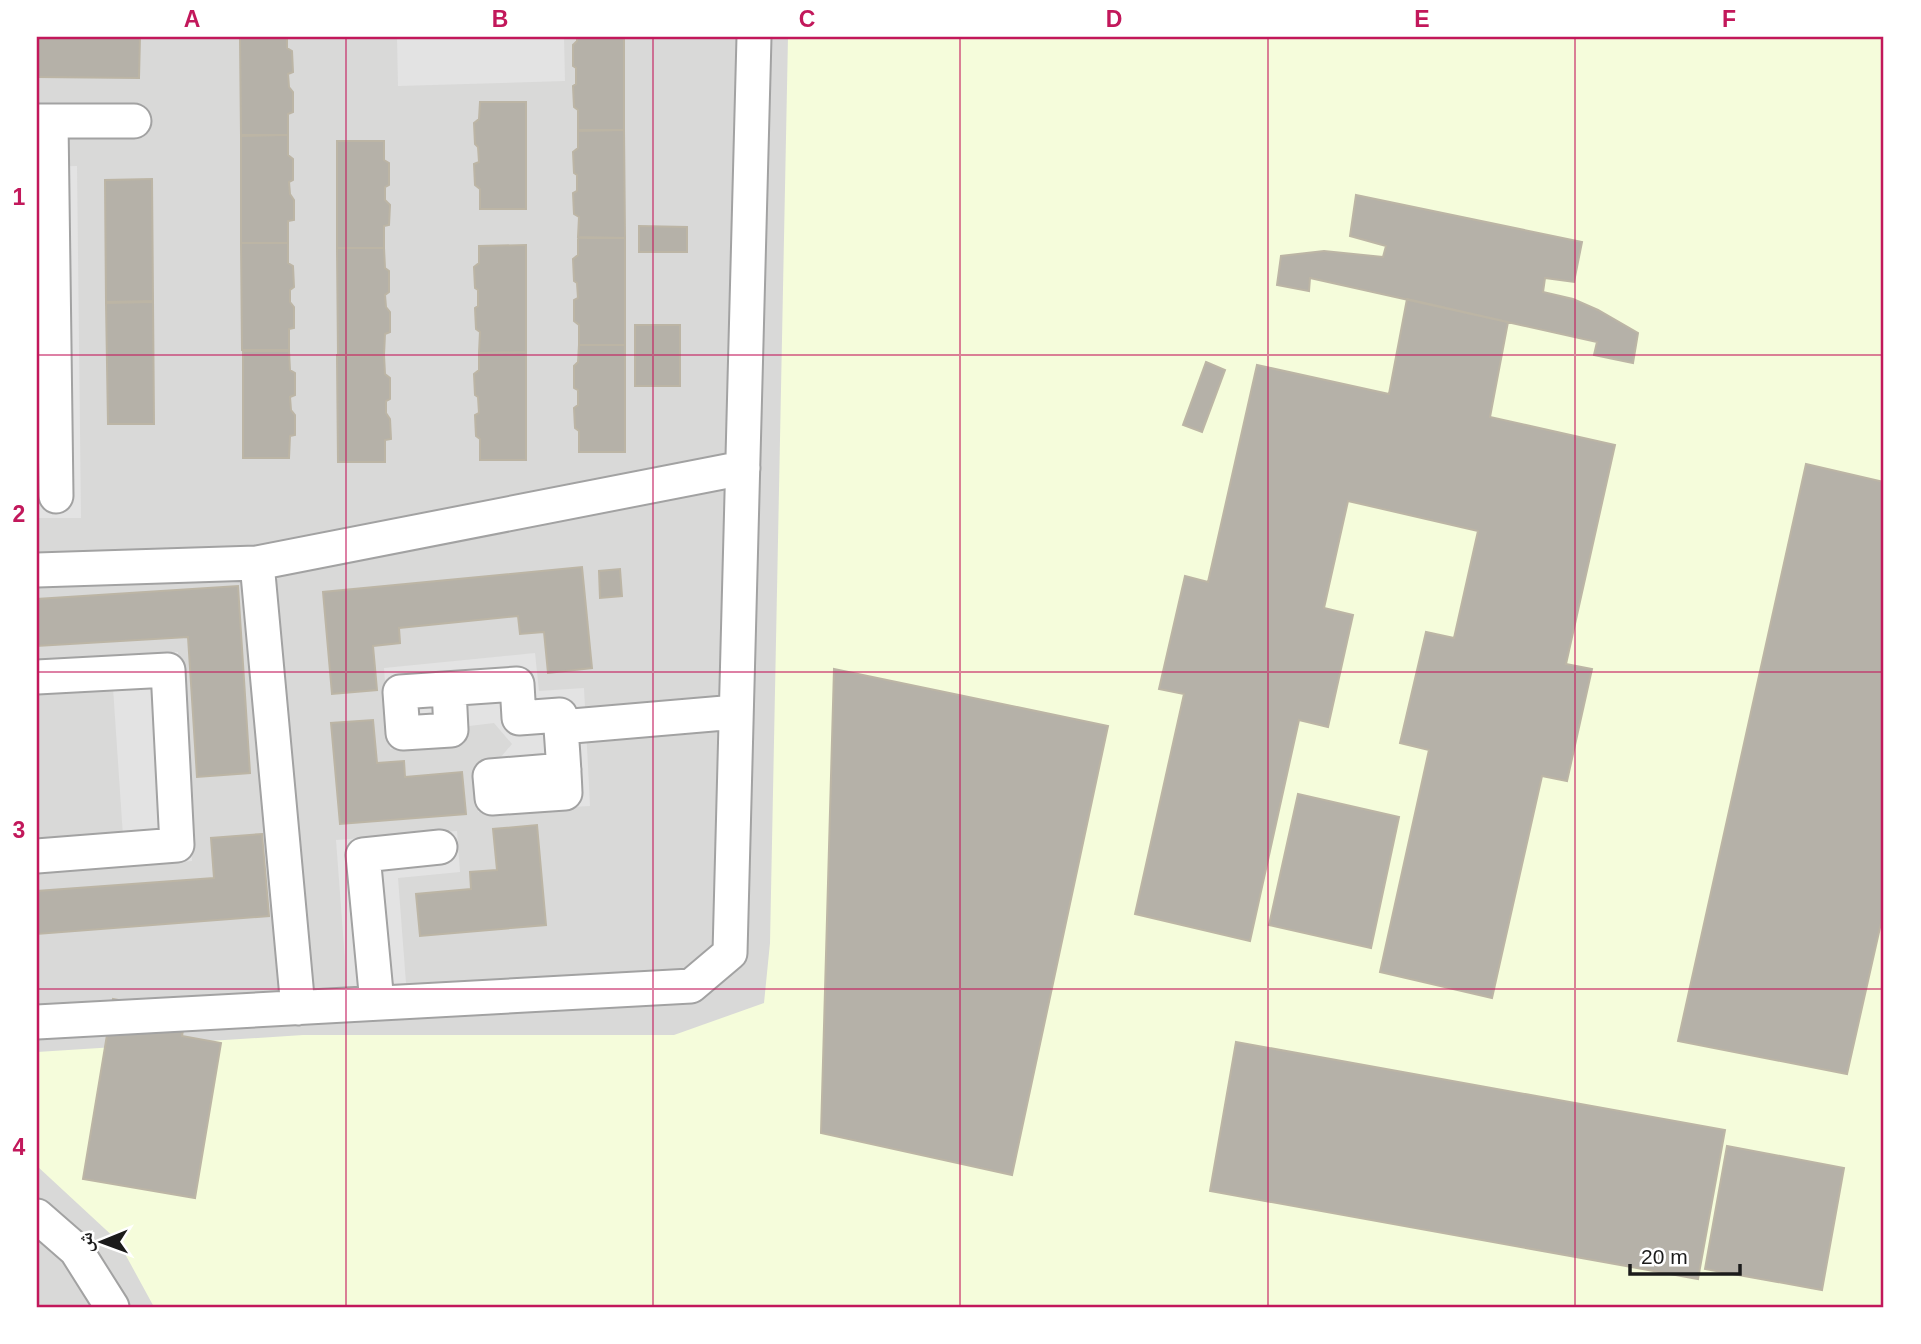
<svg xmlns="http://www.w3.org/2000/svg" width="1921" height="1344" viewBox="0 0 1921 1344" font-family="Helvetica,'Noto Naskh Arabic',sans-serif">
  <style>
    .residential { fill: #d9d9d8 }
    .education { fill: #f5fcdb }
    .parking { fill: #e3e3e3 }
    .building { fill: #b5b1a8; stroke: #bcb5a5; stroke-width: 2 }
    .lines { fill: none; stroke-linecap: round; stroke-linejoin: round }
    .street-casing { stroke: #a2a2a2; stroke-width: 37 }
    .street { stroke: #fff; stroke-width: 33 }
    .grid { fill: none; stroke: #c2185b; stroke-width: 2; stroke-opacity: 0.55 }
    .neatline { fill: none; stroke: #c2185b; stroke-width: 2.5 }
    .grid-label { font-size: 23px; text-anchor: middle; font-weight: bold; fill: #c2185b }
  </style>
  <rect width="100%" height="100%" fill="#ecebe2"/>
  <path class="residential" d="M37,37H1884V1307H37Z"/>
  <path class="education" d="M788,37H1884V1307H154L118,1241L37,1166V1052L303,1035H674L764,1003L770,943Z"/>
  <path class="parking" d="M397,37H564L565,81L398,86Z
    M77,166L81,518H37V167Z
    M178,652L192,861L125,866L111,658Z
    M535,653L539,691L584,688L590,806L478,812L476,766L495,764L512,744L494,723L461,727V744L390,749L384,668Z
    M457,831L460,872L398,878L406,983L347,987L336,840Z"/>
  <path class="building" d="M37,37H140L139,78L37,77Z
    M240,37H287V48L292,51L293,72L288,74L289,87L293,92V112L288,114V135H241Z
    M577,37H624V130L578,131V110L574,107L573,86L576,84V68L573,66V45L577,41Z
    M480,102H526V209H480V189L475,185L474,164L479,162L478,147L475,144L474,123L479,119Z
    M578,130H624L625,238L578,237L579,217L574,214L573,193L577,191V175L574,173L573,152L578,148Z
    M288,135V155L293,159V180L289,182L290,194L294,200V220L288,221V243H241V136Z
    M337,141H384V160L389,163V185L385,187V200L390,205L389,225L384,226V248H337Z
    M152,179L153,302L106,303L105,180Z
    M1356,195L1582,242L1574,282L1545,278L1543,292L1573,299L1598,310L1638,333L1633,363L1594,355L1597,342L1310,278L1309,291L1277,285L1281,256L1324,251L1383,257L1386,246L1350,236Z
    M639,226L687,227V252H639Z
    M578,238H625V345H579V325L574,321V300L578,298L577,283L574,281L573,259L578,255Z
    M241,243H288V263L293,266L294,287L290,290V302L294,307V328L289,329V350H242Z
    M526,245V352L479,353L480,332L476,329L475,308L478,306V290L475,288L474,267L479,263V246Z
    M337,248H384L385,268L389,271V292L385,295L386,307L390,312V332L385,334L384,355L338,356Z
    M1407,299L1508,322L1490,417L1615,445L1566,664L1592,669L1567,781L1542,776L1492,998L1380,972L1429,750L1400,743L1426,632L1454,638L1478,531L1348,501L1324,608L1353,615L1328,727L1299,720L1250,941L1135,914L1184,694L1159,689L1185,576L1208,582L1257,365L1389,394Z
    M153,301L154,424H108L106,302Z
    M635,325H680V386H635Z
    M579,345H625V452H579V431L575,428L574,408L578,405V390L574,388V366L578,362Z
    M243,351H289L290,370L295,373V395L290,397L291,410L295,415V435L290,436L289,458H243Z
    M526,352V460H480V439L476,436L475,415L479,413L478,397L475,395L474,374L479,370V353Z
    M337,355H384L385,374L390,378V399L386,401V413L390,419L391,439L385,440V462H338Z
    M1206,362L1225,370L1202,432L1183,425Z
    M1806,464L1884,482V910L1847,1074L1678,1041Z
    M582,567L592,668L548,673L544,632L520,634L518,616L399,628L400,643L373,646L377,690L332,694L323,592Z
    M620,569L622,596L600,598L599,571Z
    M238,586L250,773L197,777L188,637L37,646V599Z
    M834,669L1108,726L1012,1175L821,1133Z
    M373,720L377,763L404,761L405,777L462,772L466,814L340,824L331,723Z
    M1298,794L1399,817L1371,948L1269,925Z
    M537,825L546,925L420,936L416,894L471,889L470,872L497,870L493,829Z
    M262,834L269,916L37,934V891L214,878L211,838Z
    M113,999L186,1012L182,1036L221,1043L195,1198L83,1179Z
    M1236,1042L1725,1130L1698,1279L1210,1191Z
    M1727,1146L1844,1168L1822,1290L1705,1269Z"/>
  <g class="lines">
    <defs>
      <path id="street" d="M37,121H134
        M51,121L56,496
        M257,563L298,1008
        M37,570L257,563L743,468
        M37,677L168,670L177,845L37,856
        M449,689L451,730L403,733L400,692L517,684L519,718L560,715C562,741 564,767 565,793L492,798L490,776L564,770
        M561,727L736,712
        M377,1003L363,855L440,847
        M37,1022L691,986L730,953L754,37
        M37,1216L76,1250L112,1307"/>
    </defs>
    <use href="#street" class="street-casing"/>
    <use href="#street" class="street"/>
  </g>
  <path class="grid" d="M346,37V1307M653,37V1307M960,37V1307M1268,37V1307M1575,37V1307M37,355H1884M37,672H1884M37,989H1884"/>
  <rect width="1921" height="1344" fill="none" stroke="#ffffff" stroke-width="77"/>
  <g transform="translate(102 1242) rotate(269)" stroke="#ffffff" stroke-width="5" paint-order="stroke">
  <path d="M0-5L12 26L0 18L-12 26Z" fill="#1b1b1b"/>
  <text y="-10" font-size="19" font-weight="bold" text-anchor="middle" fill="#1b1b1b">ش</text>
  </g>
  <path d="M1630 1264v10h110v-10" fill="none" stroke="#1b1b1b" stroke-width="3.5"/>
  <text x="1641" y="1264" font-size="21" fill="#1b1b1b" stroke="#ffffff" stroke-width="5" paint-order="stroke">20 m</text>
  <rect x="38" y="38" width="1844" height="1268" class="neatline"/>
  <g class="grid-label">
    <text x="192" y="27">A</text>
    <text x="500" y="27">B</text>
    <text x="807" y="27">C</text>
    <text x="1114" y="27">D</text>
    <text x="1422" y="27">E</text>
    <text x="1729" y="27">F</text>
    <text x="19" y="205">1</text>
    <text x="19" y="522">2</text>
    <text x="19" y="838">3</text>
    <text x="19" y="1155">4</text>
  </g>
</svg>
